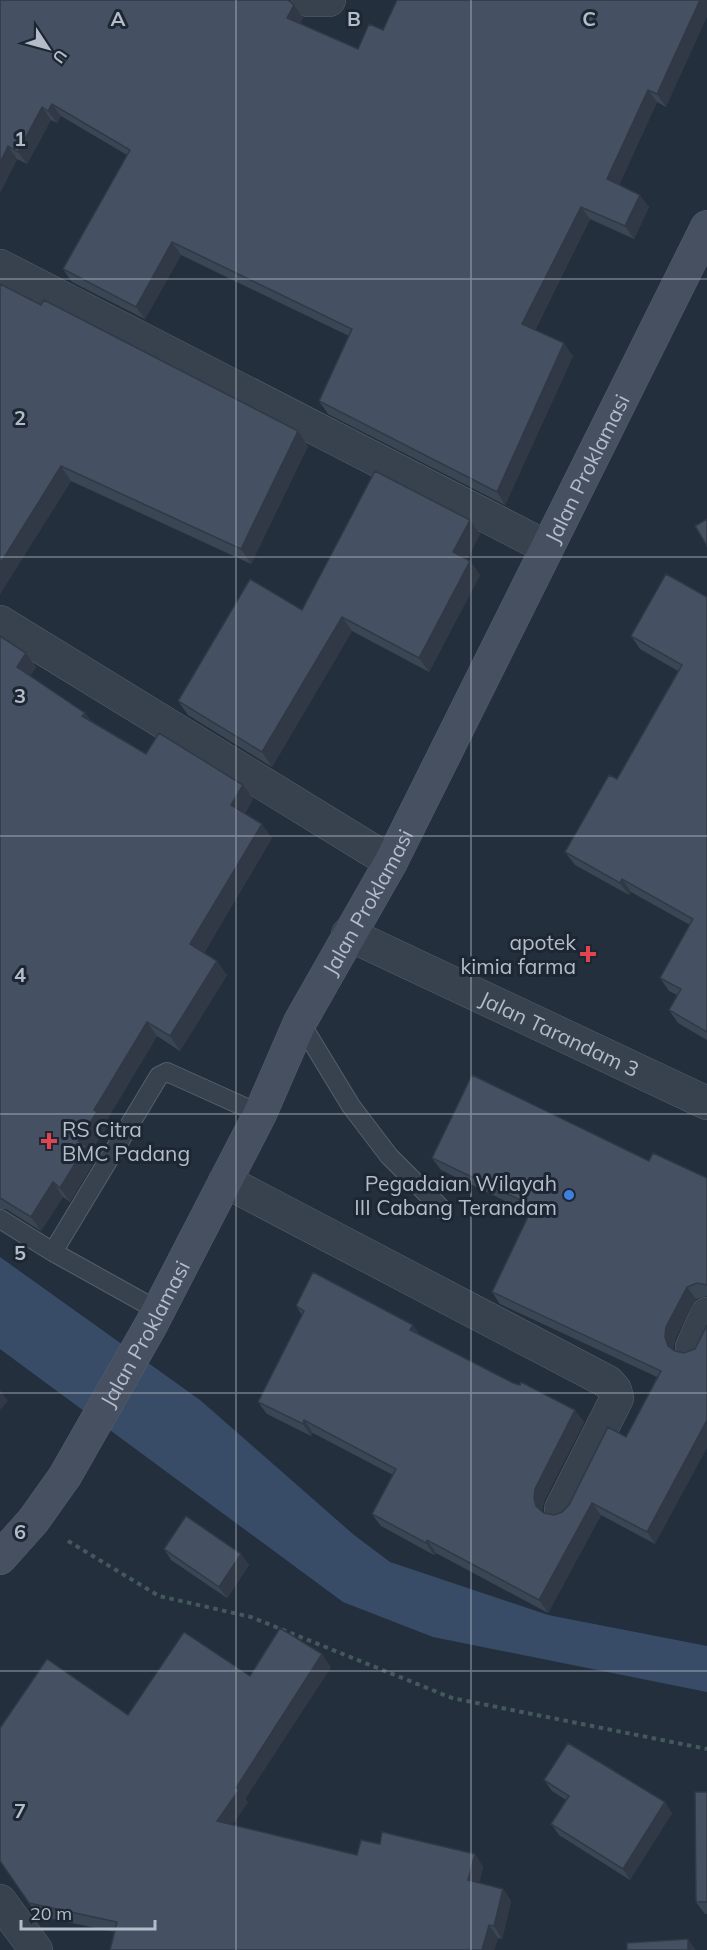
<svg xmlns="http://www.w3.org/2000/svg" width="707" height="1950" viewBox="0 0 707 1950" font-family="Mulish,sans-serif">
  <style>
    .water { fill: #394c67 }
    .lines { fill: none; stroke-linecap: round; stroke-linejoin: round }
    .service-casing { stroke: #565f6c; stroke-width: 20 }
    .minor-casing { stroke: #565f6c; stroke-width: 34 }
    .secondary-casing { stroke: #565f6c; stroke-width: 34 }
    .path { stroke: #44595c; stroke-width: 4; stroke-dasharray: 4.5 4.5; stroke-linecap: butt }
    .service { stroke: #38414e; stroke-width: 18 }
    .minor { stroke: #38414e; stroke-width: 33 }
    .secondary { stroke: #465061; stroke-width: 33 }
    .wall { fill: #3b4654 }
    .shaded-wall { fill: #303945 }
    .building { fill: #455162; stroke: #303945; stroke-width: 1.5 }
    .grid { fill: none; stroke: #b4bcc9; stroke-width: 1.5; stroke-opacity: 0.55 }
    .health-dot { fill: #e0444e; stroke: #1d2633; stroke-width: 2 }
    .shop-dot { fill: #3f7fe0; stroke: #1d2633; stroke-width: 2 }
    .labels { text-anchor: middle; dominant-baseline: central; stroke-width: 6; stroke-linejoin: round; paint-order: stroke }
    .street-label { font-size: 21px; fill: #b4bcc9; stroke: #1d2633 }
    .poi-label { font-size: 21px; fill: #b4bcc9; stroke: #1d2633; text-anchor: end }
    .grid-label { font-size: 20px; text-anchor: middle; font-weight: bold; fill: #b4bcc9; stroke: #1d2633; stroke-width: 6; stroke-linejoin: round; paint-order: stroke }
  </style>
  <rect width="100%" height="100%" fill="#242f3e"/>
  <path class="water" d="M0,1257L200,1400L354,1535L390,1562L548,1615L707,1646V1692L433,1637L343,1602L0,1349Z"/>
  <g class="lines">
    <defs>
      <path id="service" d="M300,1022L351,1106L389,1156L443,1210
        M0,1219L53,1252L159,1076L167,1072L260,1114
        M53,1252L157,1310"/>
      <g id="minor">
        <path d="M308,0H329"/>
        <path d="M0,266L546,547"/>
        <path d="M0,622L391,862"/>
        <path id="s1" d="M348,934L707,1103"/>
        <path d="M225,1181L608,1382L615,1390L617,1398L561,1509"/>
        <path d="M692,1347L707,1314"/>
        <path d="M0,1901L36,1950"/>
      </g>
      <g id="secondary">
        <path id="s2" d="M0,1558L33,1521L65,1476L151,1325L260,1114L300,1022L391,862L707,227"/>
      </g>
    </defs>
    <use href="#service" class="service-casing"/>
    <use href="#minor" class="minor-casing"/>
    <use href="#secondary" class="secondary-casing"/>
    <path class="path" d="M68,1541L159,1596L251,1617L452,1698L707,1749"/>
    <use href="#service" class="service"/>
    <use href="#minor" class="minor"/>
    <use href="#secondary" class="secondary"/>
  </g>
  <path class="wall" d="M0,0H289L294,5L303,18L300,24L358,49L383,30L707,0L666,107L657,102L619,185L649,207L634,239L590,219L535,330L573,356L505,505L328,414L319,401L349,336L181,255L145,319L72,282L63,269L127,155L61,116L57,123L51,120L27,164L17,159L0,193Z
    M0,284L308,446L251,564L71,481L0,594Z
    M470,520L480,534L467,559L470,561L480,575L429,672L352,631L272,767L188,715L178,701L302,610Z
    M707,597V1040L678,1023L669,1010L677,995L669,991L660,978L690,925L631,892L629,895L575,865L565,852L617,779L678,671L640,649L631,636Z
    M0,636L26,653L36,667L30,676L85,713L91,721L146,754L243,785L253,799L245,813L272,838L204,953L227,975L180,1051L157,1036L105,1123L107,1127L90,1152L95,1160L70,1202L63,1197L41,1231L6,1209H0Z
    M432,1158L649,1161L707,1178V1296L696,1299L675,1339L673,1349L675,1351L655,1544L601,1515L548,1613L436,1553L434,1555L381,1526L372,1514L393,1475L313,1433L311,1436L267,1414L258,1402L302,1315L296,1306L420,1335L584,1422L544,1501L542,1511L544,1513L554,1515L562,1512L626,1437L657,1377L500,1304L492,1292L530,1213L441,1170Z
    M164,1549L241,1554L249,1565L227,1598L171,1560Z
    M331,1667L245,1799L248,1802L232,1825L357,1855L380,1844L475,1854L483,1867L479,1883L503,1889L511,1901L502,1939L498,1938L494,1950H110L115,1932L38,1916L0,1861L128,1715L250,1676Z
    M544,1780L672,1813L630,1880L559,1835L551,1824L566,1800L552,1791Z
    M707,1792V1914H705L696,1902Z"/>
  <path class="shaded-wall" d="M700,0H707V17L666,107L657,94Z
    M294,5L303,18L296,31L287,18Z
    M648,90L657,102L616,192L607,179Z
    M52,104L61,116L57,123L48,111Z
    M42,107L51,120L27,164L18,152Z
    M8,146L17,159L0,193V163Z
    M640,195L649,207L634,239L625,226Z
    M581,207L590,219L531,337L522,324Z
    M172,242L181,255L145,319L136,307Z
    M564,343L573,356L505,505L497,492Z
    M298,431L308,446L251,564L241,549Z
    M61,466L71,481L0,594V564Z
    M470,520L480,534L463,566L453,552Z
    M470,561L480,575L429,672L419,658Z
    M342,617L352,631L272,767L262,752Z
    M26,653L36,667L27,681L17,667Z
    M85,713L95,727L82,716Z
    M243,785L253,799L241,819L231,805Z
    M262,824L272,838L200,959L190,944Z
    M622,879L631,892L629,895L620,883Z
    M217,961L227,975L180,1051L170,1036Z
    M147,1022L157,1036L105,1123L107,1127L90,1152L95,1160L70,1202L60,1188L78,1141L94,1110Z
    M53,1182L63,1197L41,1231L31,1217Z
    M687,1287L696,1299L675,1339L673,1349L677,1358L668,1346L665,1337L666,1327Z
    M413,1325L422,1337L410,1330Z
    M0,1390L8,1401L0,1410Z
    M575,1410L584,1422L544,1501L542,1511L545,1519L536,1506L534,1498L535,1489Z
    M304,1420L313,1433L311,1436L303,1424Z
    M707,1420V1448L655,1544L647,1532Z
    M592,1503L601,1515L548,1613L539,1600Z
    M427,1540L436,1553L434,1555L426,1543Z
    M241,1554L249,1565L227,1598L219,1587Z
    M322,1654L331,1667L245,1799L248,1802L226,1834L217,1821L236,1788Z
    M665,1802L672,1813L630,1880L623,1869Z
    M475,1854L483,1867L477,1892L468,1880Z
    M503,1889L511,1901L502,1939L494,1926Z
    M489,1925L498,1938L494,1950H482Z
    M688,1939L696,1950H688Z"/>
  <path class="building" d="M0,0H288L294,5L287,18L358,49L369,24L383,30L397,0H700L657,94L648,90L607,179L640,195L625,226L581,207L522,324L564,343L497,492L319,401L352,329L172,242L136,307L63,269L130,150L52,104L48,111L42,107L18,152L8,146L0,163Z
    M0,284L41,305L44,300L298,431L241,549L61,466L0,564Z
    M375,471L470,520L453,552L470,561L419,658L342,617L262,752L178,701L250,579L302,610Z
    M707,519V546L695,526Z
    M666,574L707,597V1032L669,1010L681,989L660,978L693,919L622,879L620,883L565,852L609,775L617,779L682,665L631,636Z
    M0,636L26,653L17,667L85,713L82,716L146,754L159,733L243,785L231,805L262,824L190,944L217,961L170,1036L147,1022L94,1110L97,1112L78,1141L86,1146L60,1188L53,1182L31,1217L0,1198Z
    M472,1075L649,1161L653,1153L707,1178V1285L697,1283L687,1287L666,1327L665,1337L668,1346L675,1351L684,1353L695,1349L707,1325V1420L647,1532L592,1503L539,1600L427,1540L426,1543L372,1514L396,1469L304,1420L303,1424L258,1402L304,1311L296,1306L313,1272L413,1325L410,1330L513,1383L520,1385L521,1382L575,1410L535,1489L534,1498L536,1506L544,1513L554,1515L562,1512L569,1505L608,1427L626,1437L661,1371L492,1292L533,1206L432,1158Z
    M186,1516L241,1554L219,1587L164,1549Z
    M280,1628L322,1654L236,1788L239,1790L217,1821L357,1855L361,1840L380,1844L382,1832L475,1854L468,1880L503,1889L494,1926L489,1925L482,1950H110L117,1922L29,1903L0,1861V1728L47,1659L128,1715L184,1632L250,1676Z
    M568,1743L665,1802L623,1869L551,1824L569,1796L544,1780Z
    M695,1792H707V1902H696Z
    M688,1939V1950H627V1943Z"/>
  <path class="grid" d="M236,0V1950M471,0V1950M0,279H707M0,557H707M0,836H707M0,1114H707M0,1393H707M0,1671H707"/>
  <g class="health-dot">
    <path d="M585 945h6v6h6v6h-6v6h-6v-6h-6v-6h6z"/>
    <path d="M46 1132h6v6h6v6h-6v6h-6v-6h-6v-6h6z"/>
  </g>
  <circle class="shop-dot" cx="569" cy="1195" r="6"/>
  <g class="labels">
    <g class="street-label">
      <text stroke="none"><textPath href="#s2" startOffset="1240">Jalan Proklamasi</textPath></text>
      <text stroke="none"><textPath href="#s2" startOffset="754">Jalan Proklamasi</textPath></text>
      <text stroke="none"><textPath href="#s1" startOffset="234">Jalan Tarandam 3</textPath></text>
      <text stroke="none"><textPath href="#s2" startOffset="268">Jalan Proklamasi</textPath></text>
    </g>
    <g class="poi-label">
      <text x="576" y="942">apotek<tspan x="576" dy="24">kimia farma</tspan></text>
      <text x="62" y="1129" text-anchor="start">RS Citra<tspan x="62" dy="24">BMC Padang</tspan></text>
      <text x="557" y="1183">Pegadaian Wilayah<tspan x="557" dy="24">III Cabang Terandam</tspan></text>
    </g>
  </g>
  <g class="grid-label">
    <text x="118" y="26">A</text>
    <text x="354" y="26">B</text>
    <text x="589" y="26">C</text>
    <text x="20" y="146">1</text>
    <text x="20" y="425">2</text>
    <text x="20" y="703">3</text>
    <text x="20" y="982">4</text>
    <text x="20" y="1260">5</text>
    <text x="20" y="1539">6</text>
    <text x="20" y="1818">7</text>
  </g>
  <g transform="translate(48 48) rotate(126)" stroke="#1d2633" stroke-width="4.5" paint-order="stroke">
  <path d="M0-4.5L10 22L0 15L-10 22Z" fill="#b4bcc9"/>
  <text y="-9" font-size="16" font-weight="bold" text-anchor="middle" fill="#b4bcc9">U</text>
  </g>
  <path d="M21 1920v9h134v-9" fill="none" stroke="#b4bcc9" stroke-width="3"/>
  <text x="30" y="1920" font-size="18" fill="#b4bcc9" stroke="#1d2633" stroke-width="4.5" paint-order="stroke">20 m</text>
</svg>
